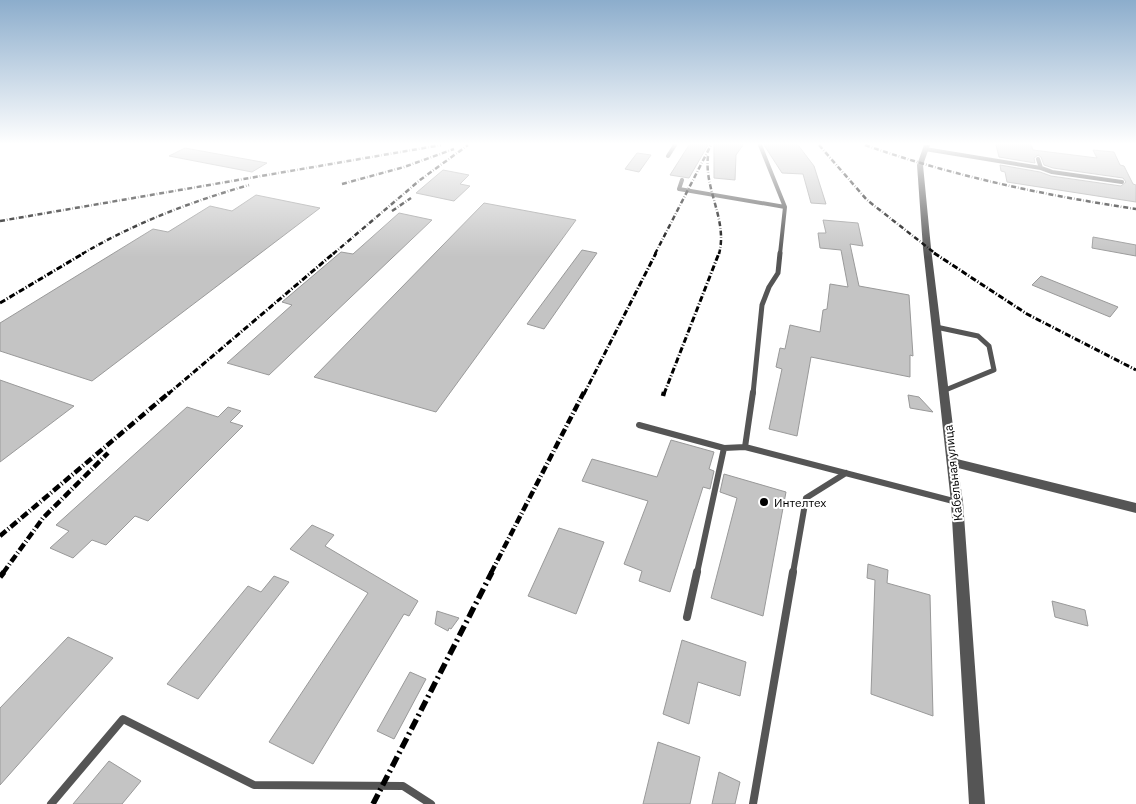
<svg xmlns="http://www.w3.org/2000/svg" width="1136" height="804" viewBox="0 0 1136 804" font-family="'IBM Plex Sans',sans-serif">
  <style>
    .building { fill: #c4c4c4; stroke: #999 }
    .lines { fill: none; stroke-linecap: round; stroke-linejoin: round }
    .service-far3 { stroke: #555; stroke-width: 4 }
    .service-far2 { stroke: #555; stroke-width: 5 }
    .service-far1 { stroke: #555; stroke-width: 6 }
    .service { stroke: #555; stroke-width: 8 }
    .minor { fill: #555; fill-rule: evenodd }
    .rail-far3 { stroke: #000; stroke-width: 2.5; stroke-dasharray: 5 2 0.5 2; stroke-linecap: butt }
    .rail-far2 { stroke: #000; stroke-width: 3; stroke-dasharray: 6 2 1 2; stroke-linecap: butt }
    .rail-far1 { stroke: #000; stroke-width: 4.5; stroke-dasharray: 8 2.5 1 2.5; stroke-linecap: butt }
    .rail { stroke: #000; stroke-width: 5.5; stroke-dasharray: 11 4 2 4; stroke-linecap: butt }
    .poi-dot { fill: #000; stroke: #fff; stroke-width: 2 }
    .labels { text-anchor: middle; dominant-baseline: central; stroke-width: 4; stroke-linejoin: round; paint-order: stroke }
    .street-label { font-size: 12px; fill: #000; stroke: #fff }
    .poi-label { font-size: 12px; fill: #000; stroke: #fff; text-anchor: start }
  </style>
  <rect width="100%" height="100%" fill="#fff"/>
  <path class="building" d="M689,145H708L689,178L670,175Z
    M714,145H743L736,155L735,180L714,178Z
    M764,145H798L814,166L826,204L811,203L803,174L782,173Z
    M996,145H1031L1033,150L1097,158L1093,150L1114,152L1120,165L1124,166L1133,184L1136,185V202L1007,182L1005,172L1001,171L1000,165L1040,172L1051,176L1121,186L1126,182L1123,178L1053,168L1044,165L1041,157L1038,155L1034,158L1035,163L999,157Z
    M185,148L267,163L252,172L169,156Z
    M637,153L651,155L639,172L625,169Z
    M443,170L469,175L460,184L470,186L454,201L416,193Z
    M256,195L320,208L92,381L0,351V323L153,229L168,232L210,206L232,211Z
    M484,203L576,220L436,412L314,377Z
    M399,213L432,220L269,375L227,363L292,305L282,302L341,252L353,254Z
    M823,220L858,223L863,246L850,244L859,286L909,295L913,356L910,355V377L811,357L797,436L769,429L782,369L776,367L780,348L785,349L790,325L820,332L823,310L827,309L830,284L848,287L841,250L820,248L818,233H826Z
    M1093,237L1136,245V256L1092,248Z
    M582,250L597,253L544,329L527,324Z
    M1041,276L1118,307L1110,317L1032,285Z
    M0,380L74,406L0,462Z
    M908,395L919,397L933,412L910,408Z
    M187,407L218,417L228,407L241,411L230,422L243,426L148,521L135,516L106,545L92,540L73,558L50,548L69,531L56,525Z
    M671,440L714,452L709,469L714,471L710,489L703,487L670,592L639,581L642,571L624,564L648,501L582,481L592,459L657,477Z
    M724,474L786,492L763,616L711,598L737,498L720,492Z
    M312,525L334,535L325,546L418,601L409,616L404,614L313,764L269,742L368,593L290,549Z
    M559,528L604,542L576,614L528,596Z
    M868,564L888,570L887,583L930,595L933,716L871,694L875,580L867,578Z
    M274,576L289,582L198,699L167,684L248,586L261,592Z
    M1052,601L1085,610L1088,626L1055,617Z
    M437,611L459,618L451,629L449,628L448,631L435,624Z
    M68,637L113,658L0,785V708Z
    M682,640L746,662L740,696L698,682L689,724L663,714Z
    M410,672L426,679L394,739L377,731Z
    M658,742L700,757L690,804H643Z
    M109,761L141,781L122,804H73Z
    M719,772L740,782L735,804H712Z"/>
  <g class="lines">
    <path class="service-far3" d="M760,145L785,207L780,254
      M925,149L1041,168L1052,172L1122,182
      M668,156L675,145
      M1038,159L1041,168
      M682,180L679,189L785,207"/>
    <path class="service-far2" d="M936,327L978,336L989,346L994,370L943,391
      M753,394L762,305L769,287L778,273L780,253"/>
    <path class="service-far1" d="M639,425L724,448L745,447L957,502
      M745,447L753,392
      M697,573L724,448
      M793,573L806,498L846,473"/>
    <path class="service" d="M687,617L697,572
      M51,804L123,719L254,785L403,786L431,804
      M753,804L793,572"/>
    <path class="minor" d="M924,145H930L923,165L931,248L957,459L1136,503V513L958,468L963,502L985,804H969L951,502L923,248L917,165Z"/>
    <path class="rail-far3" d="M819,145L867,200L936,254
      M865,145C953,176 1043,195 1136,209
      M708,156C704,190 728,220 719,254
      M342,184L404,167L454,149
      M392,211L411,198
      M0,221L441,145
      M82,254C135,223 190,202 249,185
      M333,254L420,180L468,145
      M655,254L711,145"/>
    <path class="rail-far2" d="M934,253L1027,314L1136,370
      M0,303L84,253
      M168,394L334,253
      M584,394L656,253
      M664,394L719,253"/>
    <path class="rail-far1" d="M663,396L664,392
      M0,536L170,392
      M3,573L43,518L108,453
      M491,573L584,392"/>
    <path class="rail" d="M0,577L4,572
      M373,804L492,572"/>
  </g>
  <linearGradient id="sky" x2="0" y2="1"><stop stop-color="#8cadcc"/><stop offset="0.56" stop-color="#fff"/><stop offset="1" stop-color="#fff" stop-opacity="0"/></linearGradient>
  <rect width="1136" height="257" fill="url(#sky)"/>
  <circle class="poi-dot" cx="764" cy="502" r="5"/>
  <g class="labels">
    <g class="street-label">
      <text transform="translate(953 473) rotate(-96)">Кабельная улица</text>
    </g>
    <g class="poi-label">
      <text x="774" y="502">Интелтех</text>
    </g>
  </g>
</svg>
